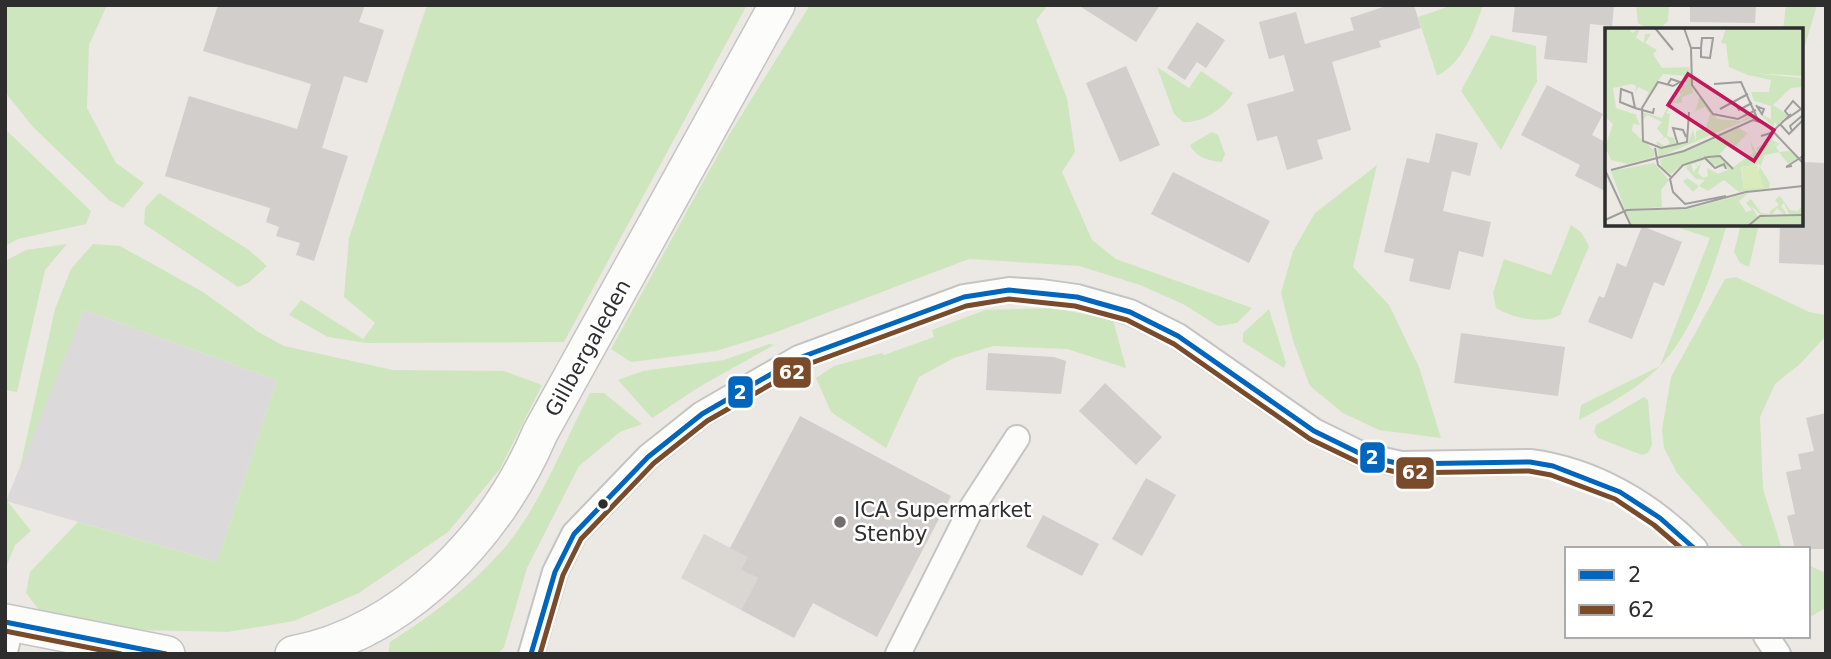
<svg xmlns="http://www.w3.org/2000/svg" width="1831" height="659" viewBox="0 0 1831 659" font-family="'DejaVu Sans',sans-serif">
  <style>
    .industrial { fill: #dcd9db }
    .green { fill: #cee6be }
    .plaza { fill: #dad6d2 }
    .building { fill: #d1cecb }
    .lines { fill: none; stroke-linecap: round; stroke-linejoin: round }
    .street-casing { stroke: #c5c4c5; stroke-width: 28 }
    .secondary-casing { stroke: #c5c4c5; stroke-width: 38 }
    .street { stroke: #fcfcfb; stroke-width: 24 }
    .secondary { stroke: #fcfcfb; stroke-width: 35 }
    .bus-1-casing { stroke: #fff; stroke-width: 10 }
    .bus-2-casing { stroke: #fff; stroke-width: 10 }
    .bus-1 { stroke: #0065bd; stroke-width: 5 }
    .bus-2 { stroke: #7a4b2a; stroke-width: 5 }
    .bus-dot { fill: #2e2e2e; stroke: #fff; stroke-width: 2.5 }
    .poi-dot { fill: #706f6e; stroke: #fff; stroke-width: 2.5 }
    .labels { text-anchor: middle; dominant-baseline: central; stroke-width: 5; stroke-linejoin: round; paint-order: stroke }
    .street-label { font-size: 21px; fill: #2e2e2e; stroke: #fff }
    .poi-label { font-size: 21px; fill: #2e2e2e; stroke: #fff; text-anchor: start }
    .inset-road { fill: none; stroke: #a09e9b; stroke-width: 2 }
    .view { fill: #c2185b; fill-opacity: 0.15; stroke: #c2185b; stroke-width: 3.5 }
    .inset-edge { fill: none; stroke: #2e2e2e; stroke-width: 3.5 }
    .line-badge { stroke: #fff; stroke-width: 2.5 }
    .badge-label { font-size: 19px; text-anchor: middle; font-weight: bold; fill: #fff }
  </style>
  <rect width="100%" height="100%" fill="#ece8e4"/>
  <path class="industrial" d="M84,310L277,380L217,562L6,501Z"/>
  <path class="green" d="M5,5H107L89,45L87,108L116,163L144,183L123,208L109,200L33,127L5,92Z
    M427,5H747L564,342L367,343L328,337L289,315L301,300L363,339L375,323L344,297L349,238Z
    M810,5H1048L1036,20L1067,98L1075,152L1062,172L1092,240L1116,259L1252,308L1237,323L1218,326L1183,304L1140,285L1079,266L969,259L771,334L716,351L631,362L611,349L729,135Z
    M1453,5H1483C1474,31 1463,63 1437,76L1418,17Z
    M1636,5H1669L1668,21L1660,29L1649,30L1638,23Z
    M1786,5H1817L1801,59V30H1783Z
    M1491,35L1536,46L1537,81L1501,150L1461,91Z
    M1157,67L1189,88L1201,71L1233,93C1222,110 1203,123 1183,122L1174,114Z
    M5,129L91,211L86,224L18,239L5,246Z
    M1212,132L1218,135L1225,154L1222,162C1210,161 1196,158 1190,145Z
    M1377,165L1353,267L1389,305L1419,367L1441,438L1379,430L1343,413L1310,386L1293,341L1281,293L1293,251L1315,213Z
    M159,193L249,250L267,266L248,283L238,287L144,224L145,208Z
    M1667,224H1727C1713,271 1695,329 1660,366C1638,389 1607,405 1579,420L1581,405L1660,366L1710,238Z
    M1741,224H1759L1749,267L1740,263L1734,252Z
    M1571,225L1581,232L1589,246L1560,315C1542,325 1513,318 1496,308L1493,293L1504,259L1551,275Z
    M67,244L45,270L17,392L5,390V261L26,250Z
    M93,244L120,246L203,292L260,333L284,346L393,370L504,371L542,385L500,469L448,532L359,593L294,621L228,632L140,630L39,610L26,593L30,572L78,522L217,562L277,380L84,310L20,468L55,309L71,269Z
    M1736,277L1809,312L1826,315V336L1800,364L1775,384L1760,417L1763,489L1782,549H1745L1677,473L1664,448L1662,430L1671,377L1725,279Z
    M1055,308L1113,320L1126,368L1067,349L993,346L954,358L919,377L886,448L831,412L816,378L834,366L882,353L884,355L934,337L932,330L985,310Z
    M1269,309L1286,363L1284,368L1243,342V333Z
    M769,344L774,345L699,387L652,418L618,380L643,371L724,360Z
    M590,393H604L642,424L620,432L579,466L527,568L504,647L498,654H388L390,642C429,617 467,589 498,555C539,511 562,446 590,393Z
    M1644,397L1648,400L1652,445L1648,453L1642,455L1598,438L1594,432L1596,425Z
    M5,498L31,531L15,545L5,570Z
    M1808,565L1826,573V608L1808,618Z"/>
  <path class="plaza" d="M704,534L747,557L741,570L758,578L741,610L681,578Z"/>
  <path class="building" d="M218,5H365L359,22L384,30L367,83L344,76L322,148L348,156L314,261L296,255L300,243L276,236L279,227L266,222L270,208L165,176L189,96L297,129L311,84L203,51Z
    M1078,5H1160L1136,42Z
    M1389,5H1414L1421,28L1379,41L1381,47L1332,62L1351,130L1317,140L1323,159L1287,170L1277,136L1257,141L1247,104L1294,91L1284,55L1269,59L1259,22L1296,12L1305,44L1354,30L1350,18Z
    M1515,5H1614L1612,26L1590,24L1587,63L1544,59L1547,36L1512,32Z
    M1690,5H1756L1755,23L1690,22Z
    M1197,22L1225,40L1206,68L1197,62L1185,80L1167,68Z
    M1126,66L1160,145L1120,162L1086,83Z
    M1547,85L1603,114L1592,135L1607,143V192L1575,176L1580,165L1521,135Z
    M1436,133L1478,143L1470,176L1452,171L1443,211L1491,222L1483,257L1459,251L1450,290L1409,281L1414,259L1384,252L1407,158L1429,163Z
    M1801,162L1826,163V265L1779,263L1780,224H1801Z
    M1173,172L1270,221L1249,263L1151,214Z
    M1642,226L1682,242L1664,286L1654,282L1632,339L1588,322L1599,296L1604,298L1617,263L1626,267Z
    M1461,333L1565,347L1558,396L1454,383Z
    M988,353L1054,357L1066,361L1061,394L986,390Z
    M1105,383L1162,437L1136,465L1079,411Z
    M1826,413V549H1795L1787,516L1795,514L1786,472L1801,469L1798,454L1814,451L1806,418Z
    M800,416L951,496L877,637L813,603L794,638L741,610L758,578L741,570L747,557L730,548Z
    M1146,478L1176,495L1142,556L1112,539Z
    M1043,515L1099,544L1082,576L1026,547Z"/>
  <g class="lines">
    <defs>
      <path id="street" d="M1766,636L1778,654
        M5,651L12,623
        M531,654L555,572L574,534L648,457L702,414L799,358L964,297L1009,290L1041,292L1077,297L1130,312L1178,336L1314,431L1365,456L1401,464L1530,462C1593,470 1651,504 1695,549
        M898,654L971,509L1017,438"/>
      <path id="secondary" d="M5,622L167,654
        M293,654C405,632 497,535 540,433L777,5"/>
    </defs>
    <use href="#street" class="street-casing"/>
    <use href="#secondary" class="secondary-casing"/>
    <use href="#street" class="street"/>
    <use href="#secondary" class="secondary"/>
    <defs>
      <path id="bus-1" d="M5,622L166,654
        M531,654L555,572L574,534L648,457L702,414L799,358L964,297L1009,290L1077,297L1130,312L1178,336L1314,431L1365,456L1401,464L1530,462L1553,466L1620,492L1660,518L1695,549"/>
      <path id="bus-2" d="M5,631L121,654
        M540,654L563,575L581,539L654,463L707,421L803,366L966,306L1009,299L1075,306L1127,320L1174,344L1310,439L1362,464L1400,473L1529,471L1551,475L1615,499L1654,525L1682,549"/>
    </defs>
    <use href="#bus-1" class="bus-1-casing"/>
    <use href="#bus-2" class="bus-2-casing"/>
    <use href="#bus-1" class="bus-1"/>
    <use href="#bus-2" class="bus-2"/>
  </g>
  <circle class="bus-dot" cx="603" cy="504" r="6"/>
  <circle class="poi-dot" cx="840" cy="522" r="7"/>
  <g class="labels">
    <g class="street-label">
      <text transform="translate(588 348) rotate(-61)">Gillbergaleden</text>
    </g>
    <g class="poi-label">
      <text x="854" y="510">ICA Supermarket<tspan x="854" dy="24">Stenby</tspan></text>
    </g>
  </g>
  <g transform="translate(1605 28)">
    <rect width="198" height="198" fill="#ece8e4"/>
    <path d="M0,0H24L27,5L35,0L31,10L39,15L40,6H46L40,15L52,22L48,26L57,40L84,39L88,65L77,69V75H68L61,85L65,86L62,108L69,110L71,117L51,119L52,113L60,118L65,115L61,109L54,112L59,109L52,100L57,94L42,87L38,92L37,84L57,90L63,78L76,67L73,62L81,56L80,48L58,46L40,72L44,64L33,59L30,66L31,58L27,56L8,60L11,80L32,87L36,83L31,88L35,97L28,96L27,103L49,122V129L23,136L6,132L0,119L8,96L0,89ZM121,0H198V48L144,45L198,50V59L186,60L168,77L183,87L172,97L169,94V100L154,85L166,91V78L149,73L146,64H164L166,52L143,47L124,39L121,16L116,15ZM95,68L112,91L136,93L148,84L151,88L54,129L52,121L83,114L88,102L91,113V103L101,100L105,86L100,79L90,83ZM133,99L142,105L145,109L142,106L128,120L123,117L113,128L73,140L66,146L57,141L55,132ZM145,112L152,126L148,135L155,129L151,120L167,112L173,115L162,122L176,114L171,119L174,124L184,123L193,130L183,136L174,124L160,127L155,139L165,155L164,160L134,164L119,152L103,163L94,158L88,164L78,153L82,150L94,158L100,152L91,151L81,140L73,149L86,134L88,144L93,139L89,135L94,138L97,132L93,145L98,150L103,148L102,140L113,146L124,141L101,134V129H116L127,140L148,125ZM155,136L153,151L139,161L136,139ZM49,135L64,152L56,162L57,179L20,182L6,143ZM144,165L134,173L141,184L147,182L141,175L146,171L156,185L165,186V183L174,177L170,172L175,168L185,182L193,183L198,177V186H184L179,175L176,178L181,185L179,187L175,178L178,186L172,180L168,186L156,187L146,178L153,189L198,188V196L27,198L21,183L83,181Z" fill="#cee6be" fill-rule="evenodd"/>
    <path d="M152,137L159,160L139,161L137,139Z" fill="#d9eabb"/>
    <path class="inset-road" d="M50,0L68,22M79,0L86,20L87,57L108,86L133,91L151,82M85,20H96V29L105,30L108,10H97L96,20M63,56L66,51L75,54L68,58L53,54L37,80L38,113L56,120L82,114L84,84M109,56L136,54L153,92M130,75L134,82L147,75M151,77L157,86L159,81L153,79M30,80L27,65L16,61L15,74L30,80L48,85L49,80M115,81L143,66M177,94L196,81L188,73L180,83L184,88M175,96L184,106L198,92M187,103L185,98L198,87M156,108L166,105L186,86M73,117L68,100L78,102L81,109M50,120L53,137L66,149M99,129L110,140L119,136L121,141M187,138L181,139L198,128M0,142L26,198M6,142L79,123L148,92L161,96L198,135M121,168L80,176L68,164L65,151L78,137L103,129L115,128L128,141M0,192L22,182L81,180L141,164L198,158M143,198L155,188L198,187"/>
    <path class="view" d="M83,46L169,102L149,133L63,77Z"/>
    <rect width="198" height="198" class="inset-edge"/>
  </g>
  <g class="line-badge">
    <rect x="772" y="356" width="40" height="33" rx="7" fill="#7a4b2a"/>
    <rect x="727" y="375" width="27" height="34" rx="7" fill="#0065bd"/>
    <rect x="1359" y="441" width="27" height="33" rx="7" fill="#0065bd"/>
    <rect x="1395" y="456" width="40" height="34" rx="7" fill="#7a4b2a"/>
  </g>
  <g class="badge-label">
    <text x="792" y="379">62</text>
    <text x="740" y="399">2</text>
    <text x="1372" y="464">2</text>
    <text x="1415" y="479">62</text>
  </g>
  <rect width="1831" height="659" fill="none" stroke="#2e2e2e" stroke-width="14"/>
  <rect x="1565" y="547" width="245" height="91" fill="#ffffff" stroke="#ababab" stroke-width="2"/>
  <rect x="1579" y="570" width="35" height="10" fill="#0065bd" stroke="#ababab" stroke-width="2"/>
  <text x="1628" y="582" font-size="21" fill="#2e2e2e">2</text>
  <rect x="1579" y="605" width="35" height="10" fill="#7a4b2a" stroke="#ababab" stroke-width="2"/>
  <text x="1628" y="617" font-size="21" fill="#2e2e2e">62</text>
</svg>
